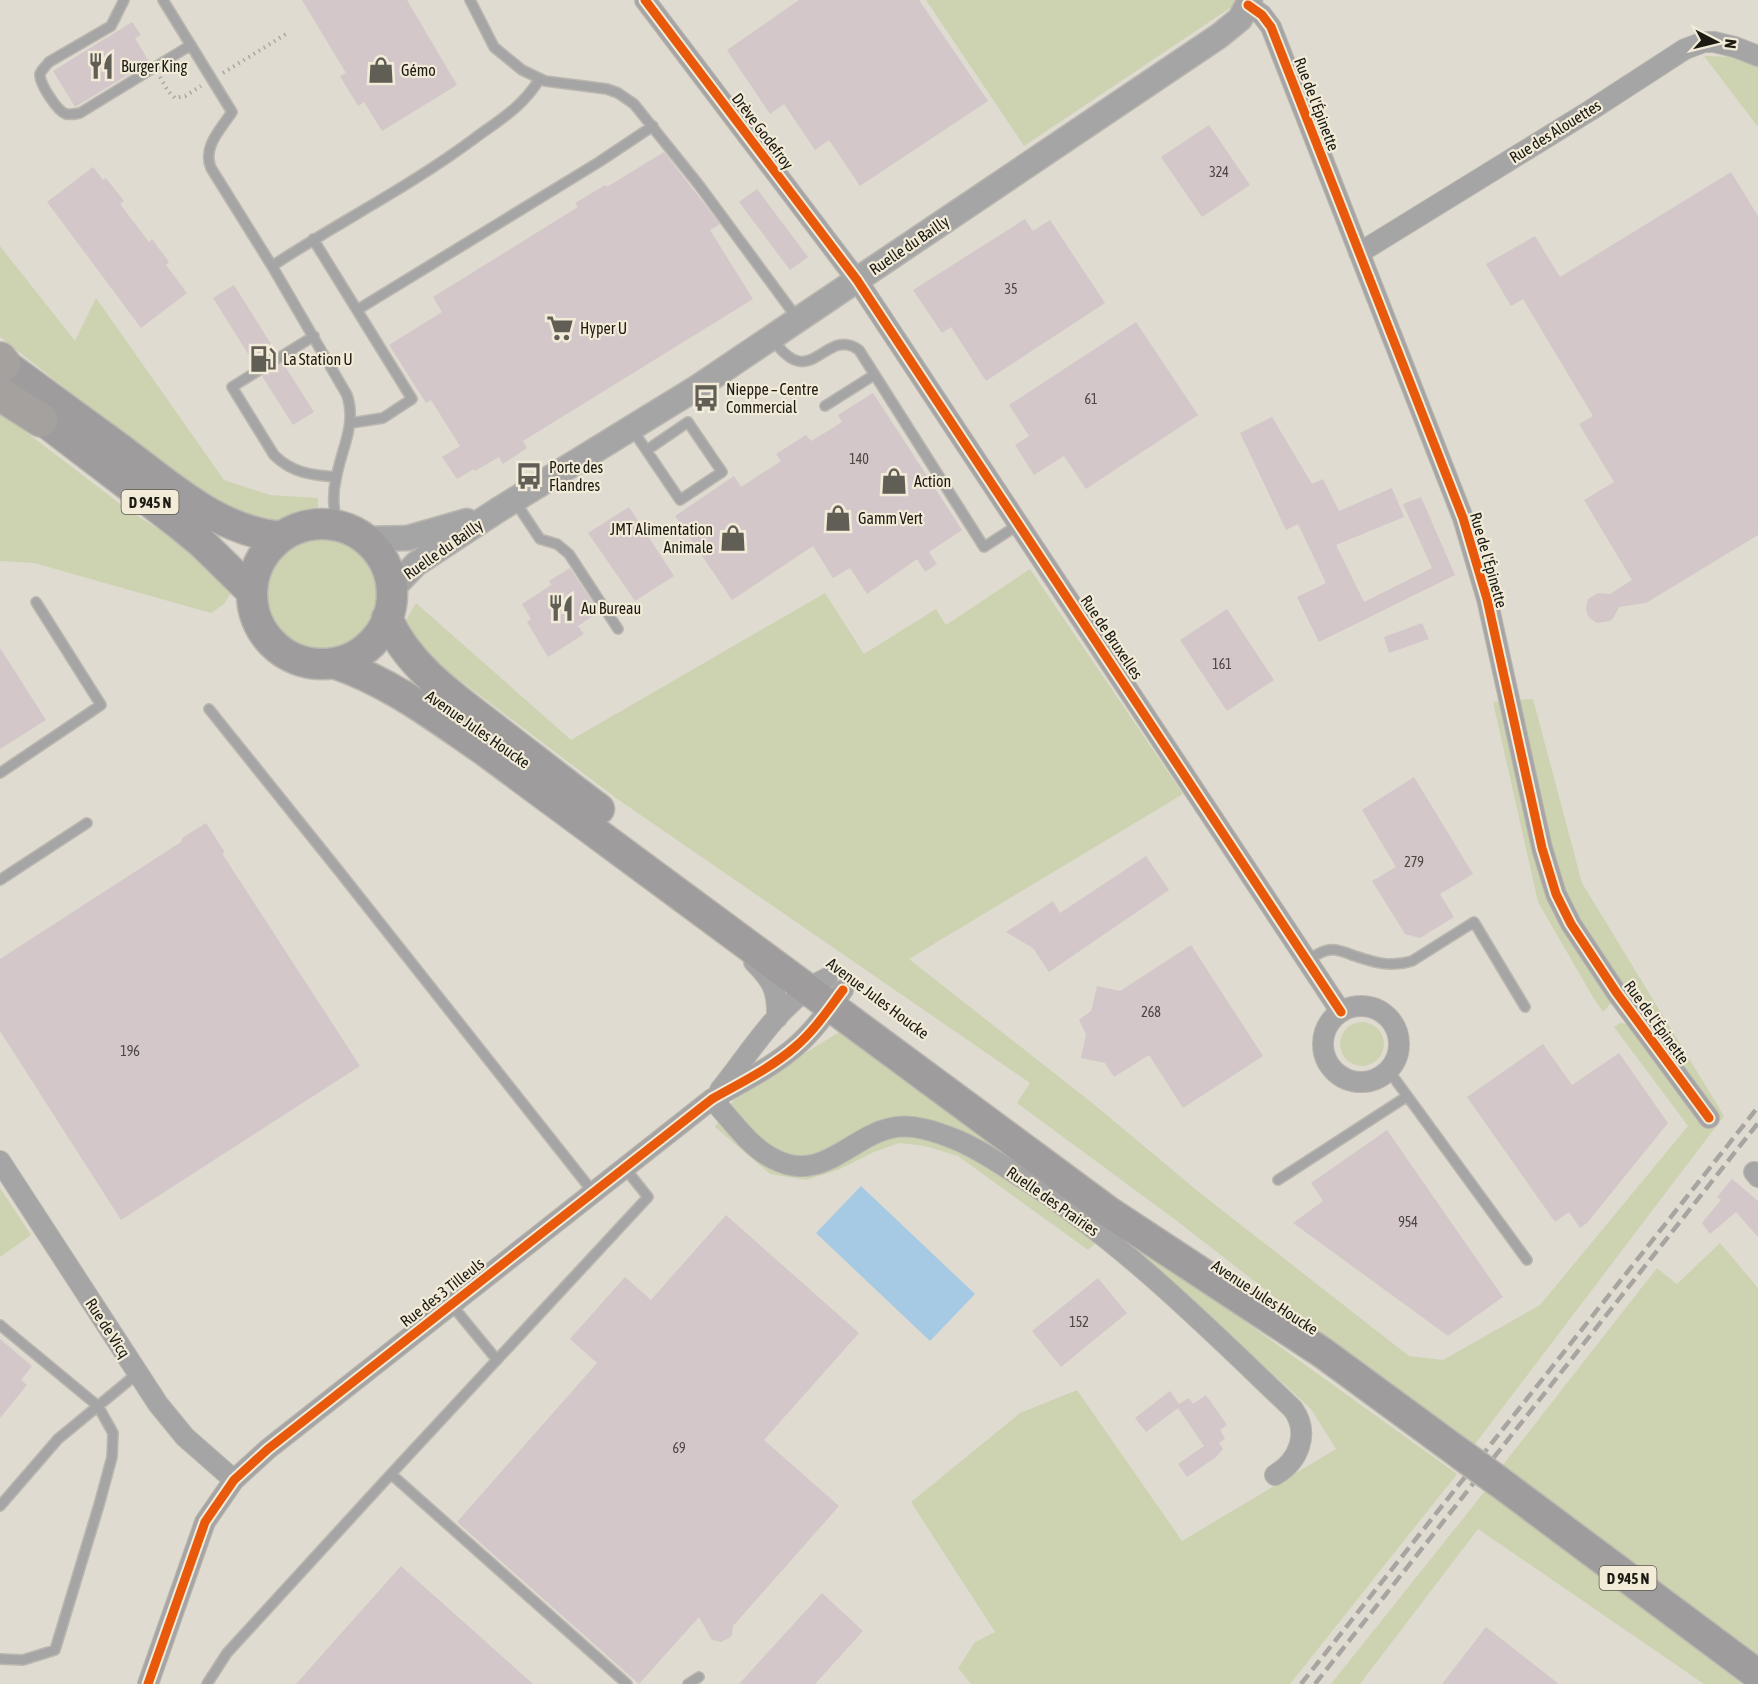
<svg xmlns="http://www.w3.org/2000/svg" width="1758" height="1684" viewBox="0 0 1758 1684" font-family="'Asap Condensed',sans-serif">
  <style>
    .green { fill: #cdd3b0 }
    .water { fill: #a7cae4 }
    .building { fill: #d3c7c9 }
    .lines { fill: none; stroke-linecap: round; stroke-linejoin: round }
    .service-casing { stroke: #bbb7b0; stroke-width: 12 }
    .minor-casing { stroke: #bbb7b0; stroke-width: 22 }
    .tertiary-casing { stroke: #bbb7b0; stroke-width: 27 }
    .primary-casing { stroke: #bbb7b0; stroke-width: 33 }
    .motorway-casing { stroke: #bbb7b0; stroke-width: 36 }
    .path { stroke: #a9a6a5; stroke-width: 4; stroke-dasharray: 1.5 4.5; stroke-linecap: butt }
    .service { stroke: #a6a5a5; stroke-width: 9 }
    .minor { stroke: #a6a5a5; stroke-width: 20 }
    .tertiary { stroke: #a6a5a5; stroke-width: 24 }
    .primary { stroke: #9e9c9c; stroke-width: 30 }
    .motorway { stroke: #a4a19f; stroke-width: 33 }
    .rail { stroke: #a8a4a1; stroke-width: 4.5; stroke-dasharray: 12 6; stroke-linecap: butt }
    .primary-bridge-casing { stroke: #bbb7b0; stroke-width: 33; stroke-linecap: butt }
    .primary-bridge { stroke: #9e9c9c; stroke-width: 30 }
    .cycleway-casing { stroke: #f2ebd8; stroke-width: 13 }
    .cycleway { stroke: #e8590c; stroke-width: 9 }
    .labels { text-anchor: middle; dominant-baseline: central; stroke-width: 4.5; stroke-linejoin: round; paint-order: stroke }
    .number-label { font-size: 14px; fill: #4a4541 }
    .shield { fill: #f2ebd8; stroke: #5d594f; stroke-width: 1.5 }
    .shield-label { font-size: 15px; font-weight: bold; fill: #1d1a14 }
    .poi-label { font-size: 16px; fill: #1d1a14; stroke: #f2ebd8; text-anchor: start }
    .street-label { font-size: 16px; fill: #1d1a14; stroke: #f2ebd8 }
  </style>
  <rect width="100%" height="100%" fill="#dfdbd1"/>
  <path class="green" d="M926,0H1238L1239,2L1024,146Z
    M1704,56L1736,57L1758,65V127Z
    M0,246L75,341L96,298L224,480L270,495L318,498V515L279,521L229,510L158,461L0,337Z
    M0,412L128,510L200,555L235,587L224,604L211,613L34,563L0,561Z
    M267 594a55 55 0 1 1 110 0a55 55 0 1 1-110 0Z
    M1030,569L1183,794L909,959L1096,1106L1200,1193L1409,1356L1443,1360L1540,1305L1688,1126L1614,1027L1620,1023L1627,1024L1637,1035L1705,1127L1589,941L1561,889L1518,700L1533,699L1582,883L1724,1116L1472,1448L1380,1379L1177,1221L1017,1103L1030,1083L616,798L421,651L405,622L416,603L571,740L825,593L864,654L936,609L946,625Z
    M1504,701L1539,858L1613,1001L1603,1012L1594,999L1538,902L1493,702Z
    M1340 1044a22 22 0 1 1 44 0a22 22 0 1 1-44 0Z
    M841,1031L1457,1474L1290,1684H971L958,1668L975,1642L995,1632L911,1502L1020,1413L1077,1390L1182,1541L1336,1449L1311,1409L1195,1303L1109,1231L1088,1250L958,1156L925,1146L899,1143L874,1152L838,1170L806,1180L770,1174L715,1127L737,1095Z
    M0,1188L31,1235L0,1257Z
    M1720,1243L1758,1288V1658L1502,1466L1657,1268L1677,1284Z
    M1485,1491L1495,1496L1742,1684H1704L1478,1529L1360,1684H1331Z"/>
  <path class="water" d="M861,1186L975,1294L930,1341L816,1233Z"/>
  <path class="building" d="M302,0H407L457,85L382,131L364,102L358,106L340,76L346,73Z
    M799,0H919L988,101L860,186L829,140L815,150L784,104L770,114L727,50Z
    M132,22L141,35L135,38L149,62L75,107L53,71Z
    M1209,125L1250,185L1202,217L1161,157Z
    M664,152L720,224L710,230L753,299L523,441L527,448L503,464L499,457L475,471L474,469L457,479L442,457L460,446L431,400L426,403L389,345L442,312L433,297L578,207L575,203L605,185L607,187Z
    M93,167L103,180L106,178L124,201L120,204L149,242L152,239L169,262L166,265L187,293L141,328L47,202Z
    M1731,172L1758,216V535L1646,603L1619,607L1614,617L1610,621L1597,623L1591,619L1587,614L1586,608L1588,599L1598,593L1610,594L1632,580L1584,500L1614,482L1579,424L1593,416L1523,299L1511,306L1486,264L1535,236L1560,277Z
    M757,189L808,257L790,270L739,202Z
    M1025,219L1033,231L1050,220L1105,303L986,381L951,327L942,333L913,290Z
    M234,285L276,352L255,365L213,298Z
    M1136,322L1198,415L1086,489L1064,456L1034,475L1015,445L1029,436L1009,405Z
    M283,363L314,412L293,425L262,376Z
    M873,393L962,530L929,552L937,564L925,572L917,559L867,594L850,568L833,578L813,546L732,600L675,516L734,476L741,487L781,461L776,454L806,435L811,441L826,432L842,422L838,415Z
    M1272,417L1312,484L1323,479L1339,511L1392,488L1404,517L1336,545L1364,602L1432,568L1403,504L1421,497L1455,575L1319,642L1297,597L1326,583L1298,524L1286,530L1240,433Z
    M629,507L674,576L635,601L588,533Z
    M570,568L599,612L578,626L584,634L548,657L527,622L531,619L522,604L551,585L549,581Z
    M1227,609L1274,680L1227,711L1180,640Z
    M1422,623L1429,639L1389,653L1384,637Z
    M0,648L46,720L0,749Z
    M1414,777L1473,874L1440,894L1454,917L1420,938L1405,934L1372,881L1396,867L1362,810Z
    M206,823L224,851L223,855L360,1066L121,1220L0,1031V959L181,842L182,838Z
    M1146,856L1169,890L1049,972L1033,948L1006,932L1053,901L1060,913Z
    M1191,945L1263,1056L1183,1108L1149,1055L1114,1077L1105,1063L1081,1058L1086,1034L1079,1020L1091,1011L1097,986L1120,991Z
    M1543,1044L1572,1085L1619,1053L1668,1123L1587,1223L1580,1228L1569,1212L1555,1222L1467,1097Z
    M1387,1130L1503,1297L1448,1336L1293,1223L1323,1201L1311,1183Z
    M1732,1179L1758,1201V1237L1736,1212L1710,1234L1702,1223L1721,1200L1717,1197Z
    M726,1215L859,1333L764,1440L839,1506L733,1626L732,1635L729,1638L721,1642L712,1640L699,1617L639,1684L457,1522L597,1363L570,1339L625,1277L651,1300Z
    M1098,1278L1127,1313L1061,1367L1032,1331Z
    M0,1339L32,1366L21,1380L27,1385L0,1418Z
    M1170,1391L1179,1404L1189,1398L1193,1404L1206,1395L1227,1425L1220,1430L1225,1439L1219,1443L1223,1449L1216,1457L1187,1477L1178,1464L1204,1446L1178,1408L1146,1432L1135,1418Z
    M401,1566L533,1684H296Z
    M822,1593L863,1631L815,1684H739Z
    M1486,1627L1559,1684H1442Z"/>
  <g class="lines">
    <defs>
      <path id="service" d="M124,0L111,26L49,62C46,66 42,69 40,74C39,83 57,111 66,114C71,115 75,114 80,113L191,45
        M163,0L232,112C221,129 202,147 211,168L272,266L347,395C357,425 341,449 336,479C332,495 334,510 337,526
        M470,0L494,47L522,70L545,81L607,89L618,93L634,104L699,185L797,318
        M313,239L412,399L383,418L351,423
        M272,266C339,222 411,186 475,138C501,119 522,107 539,80
        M357,310L599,162L653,126
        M314,336L232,387L274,455C292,473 311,475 336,477
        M772,338C811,396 825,325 859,350L984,547L1018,525
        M825,406L874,375
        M632,429L680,500L722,472L688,422L647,450
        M514,500L540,539L557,544L569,554L618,629
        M209,709L339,871L593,1192
        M0,773L101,705L36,602
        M0,880L87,823
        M1308,960C1314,956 1321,951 1329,950C1336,949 1345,952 1352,955C1373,962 1390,968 1412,961L1474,922L1525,1007
        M1389,1071L1527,1260
        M1278,1180L1406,1097
        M451,1304L497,1360
        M0,1325L98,1406L113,1433L112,1457L99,1505L55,1650L23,1660L0,1659
        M391,1474L627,1684
        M0,1506L58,1439L138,1373
        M207,1684L227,1653L391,1474L648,1197L624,1167
        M688,1684L699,1677"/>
      <path id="minor" d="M645,0L857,280L1341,1012
        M1248,5L1262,15L1271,27L1463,518L1487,599L1542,848L1556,894L1571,924L1616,992L1709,1118
        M1359,253L1591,110L1685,49L1704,42H1714L1735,47L1758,56
        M754,962C773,981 778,991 777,1018
        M1323 1044a38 38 0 1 1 76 0a38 38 0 1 1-76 0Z
        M720,1090C751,1052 781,999 827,978
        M712,1099C731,1119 749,1147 774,1159C821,1184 850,1137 891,1128C913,1123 937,1132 957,1140C981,1150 1002,1165 1024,1179C1124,1243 1208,1328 1293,1409C1310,1433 1299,1461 1275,1475
        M0,1161L158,1404L185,1437L234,1480
        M1754,1172L1758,1177
        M148,1684L205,1522L234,1480L268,1449L712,1099C740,1083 771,1068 795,1047C814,1031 828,1010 843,990"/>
      <path id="tertiary" d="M364,539L408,538L467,521
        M391,590L416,564L498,510L698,387L1219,36L1240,19L1250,0"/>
      <path id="primary" d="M0,361C40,390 79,419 119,448C169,485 217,531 281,537
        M22,404L179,524L202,543L252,592
        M252 594a70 70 0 1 1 140 0a70 70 0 1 1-140 0Z
        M387,618C408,667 455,698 496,730C530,756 564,783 599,809
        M334,663C390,682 436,717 484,750L1109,1212L1323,1353L1462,1455
        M1498,1481L1758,1675"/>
      <path id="motorway" d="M0,359L4,364
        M0,394L41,420"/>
    </defs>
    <use href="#service" class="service-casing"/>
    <use href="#minor" class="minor-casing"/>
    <use href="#tertiary" class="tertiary-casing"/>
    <use href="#primary" class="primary-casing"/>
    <use href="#motorway" class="motorway-casing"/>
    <path class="path" d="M223,73L286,34
      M160,77L168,91L175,98L185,96L201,86"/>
    <use href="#service" class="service"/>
    <use href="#minor" class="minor"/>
    <use href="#tertiary" class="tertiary"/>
    <use href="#primary" class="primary"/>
    <use href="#motorway" class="motorway"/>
    <path class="rail" d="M1301,1684L1758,1107
      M1315,1684L1758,1123"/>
    <defs>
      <path id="primary-bridge" d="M1462,1455L1498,1481"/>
    </defs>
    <use href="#primary-bridge" class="primary-bridge-casing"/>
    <use href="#primary-bridge" class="primary-bridge"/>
    <defs>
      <path id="cycleway" d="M645,0L857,280L1341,1012
        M1248,5L1262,15L1271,27L1463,518L1487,599L1542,848L1556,894L1571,924L1616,992L1709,1118
        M148,1684L205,1522L234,1480L268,1449L712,1099C740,1083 771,1068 795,1047C814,1031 828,1010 843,990"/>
    </defs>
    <use href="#cycleway" class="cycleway-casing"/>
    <use href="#cycleway" class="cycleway"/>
  </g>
  <defs>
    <symbol id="restaurant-bare" viewBox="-9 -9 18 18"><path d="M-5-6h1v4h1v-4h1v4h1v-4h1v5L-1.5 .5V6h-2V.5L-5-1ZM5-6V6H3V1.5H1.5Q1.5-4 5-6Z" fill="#615e56" stroke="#f2ebd8" stroke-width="2.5" paint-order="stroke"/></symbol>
    <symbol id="shop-bare" viewBox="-9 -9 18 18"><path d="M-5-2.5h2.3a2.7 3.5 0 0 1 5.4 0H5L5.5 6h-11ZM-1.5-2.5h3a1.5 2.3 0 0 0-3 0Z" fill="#615e56" stroke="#f2ebd8" stroke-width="2.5" paint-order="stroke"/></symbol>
    <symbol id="supermarket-bare" viewBox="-9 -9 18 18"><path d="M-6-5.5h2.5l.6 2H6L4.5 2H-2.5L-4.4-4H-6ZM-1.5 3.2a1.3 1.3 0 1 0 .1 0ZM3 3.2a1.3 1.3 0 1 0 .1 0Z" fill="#615e56" stroke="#f2ebd8" stroke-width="2.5" paint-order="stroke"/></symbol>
    <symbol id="fuel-bare" viewBox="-9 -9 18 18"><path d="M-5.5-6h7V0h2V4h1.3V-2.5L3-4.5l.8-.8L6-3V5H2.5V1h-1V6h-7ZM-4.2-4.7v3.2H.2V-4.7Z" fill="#615e56" stroke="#f2ebd8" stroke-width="2.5" paint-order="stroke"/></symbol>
    <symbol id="bus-bare" viewBox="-9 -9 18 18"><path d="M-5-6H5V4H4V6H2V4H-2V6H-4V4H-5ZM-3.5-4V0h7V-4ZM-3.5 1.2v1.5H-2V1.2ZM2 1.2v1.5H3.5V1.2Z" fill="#615e56" stroke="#f2ebd8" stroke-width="2.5" paint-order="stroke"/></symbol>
  </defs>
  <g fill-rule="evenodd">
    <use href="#restaurant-bare" x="82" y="47" width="38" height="38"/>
    <use href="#shop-bare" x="362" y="51" width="38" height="38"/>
    <use href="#supermarket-bare" x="541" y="309" width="38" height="38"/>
    <use href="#fuel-bare" x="244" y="340" width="38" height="38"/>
    <use href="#bus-bare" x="687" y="379" width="38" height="38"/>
    <use href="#bus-bare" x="510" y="457" width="38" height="38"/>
    <use href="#shop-bare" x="875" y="462" width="38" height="38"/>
    <use href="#shop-bare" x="819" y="499" width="38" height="38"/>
    <use href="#shop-bare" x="714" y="519" width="38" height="38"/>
    <use href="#restaurant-bare" x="542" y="589" width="38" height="38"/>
  </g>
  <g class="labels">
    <g class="number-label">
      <text x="1219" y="172">324</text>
      <text x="1011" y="289">35</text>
      <text x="1091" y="399">61</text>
      <text x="859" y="459">140</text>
      <text x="1222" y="664">161</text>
      <text x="1414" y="862">279</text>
      <text x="1151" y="1012">268</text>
      <text x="130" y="1051">196</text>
      <text x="1408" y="1222">954</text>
      <text x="1079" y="1322">152</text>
      <text x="679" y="1448">69</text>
    </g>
    <g class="shield">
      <rect x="121.5" y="490" width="57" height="24" rx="4.5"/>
      <rect x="1599.5" y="1566" width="57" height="24" rx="4.5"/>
    </g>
    <g class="shield-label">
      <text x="150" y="502">D 945 N</text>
      <text x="1628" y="1578">D 945 N</text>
    </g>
    <g class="poi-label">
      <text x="121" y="66">Burger King</text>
      <text x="401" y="70">Gémo</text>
      <text x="580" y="328">Hyper U</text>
      <text x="283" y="359">La Station U</text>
      <text x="726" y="389">Nieppe – Centre<tspan x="726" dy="18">Commercial</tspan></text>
      <text x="549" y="467">Porte des<tspan x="549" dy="18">Flandres</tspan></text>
      <text x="914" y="481">Action</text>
      <text x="858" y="518">Gamm Vert</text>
      <text x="713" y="529" text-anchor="end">JMT Alimentation<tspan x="713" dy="18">Animale</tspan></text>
      <text x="581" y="608">Au Bureau</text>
    </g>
    <g class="street-label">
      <text transform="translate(1317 104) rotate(69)">Rue de l'Épinette</text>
      <text transform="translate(763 131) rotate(53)">Drève Godefroy</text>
      <text transform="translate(1555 131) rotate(-32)">Rue des Alouettes</text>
      <text transform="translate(909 245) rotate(-34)">Ruelle du Bailly</text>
      <text transform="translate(443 549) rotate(-35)">Ruelle du Bailly</text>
      <text transform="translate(1489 560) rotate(74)">Rue de l'Épinette</text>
      <text transform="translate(1112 637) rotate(56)">Rue de Bruxelles</text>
      <text transform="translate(478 729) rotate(35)">Avenue Jules Houcke</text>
      <text transform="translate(878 998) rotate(37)">Avenue Jules Houcke</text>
      <text transform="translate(1657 1022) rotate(54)">Rue de l'Épinette</text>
      <text transform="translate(1053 1201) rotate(35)">Ruelle des Prairies</text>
      <text transform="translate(442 1292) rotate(-38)">Rue des 3 Tilleuls</text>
      <text transform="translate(1265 1297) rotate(33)">Avenue Jules Houcke</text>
      <text transform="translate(108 1328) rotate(57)">Rue de Vicq</text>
    </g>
  </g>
  <g transform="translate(1716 42) rotate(97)" stroke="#f2ebd8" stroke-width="4.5" paint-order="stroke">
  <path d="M0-4.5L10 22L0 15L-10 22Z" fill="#1d1a14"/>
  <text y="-9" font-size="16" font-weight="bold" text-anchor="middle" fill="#1d1a14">N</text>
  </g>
</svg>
